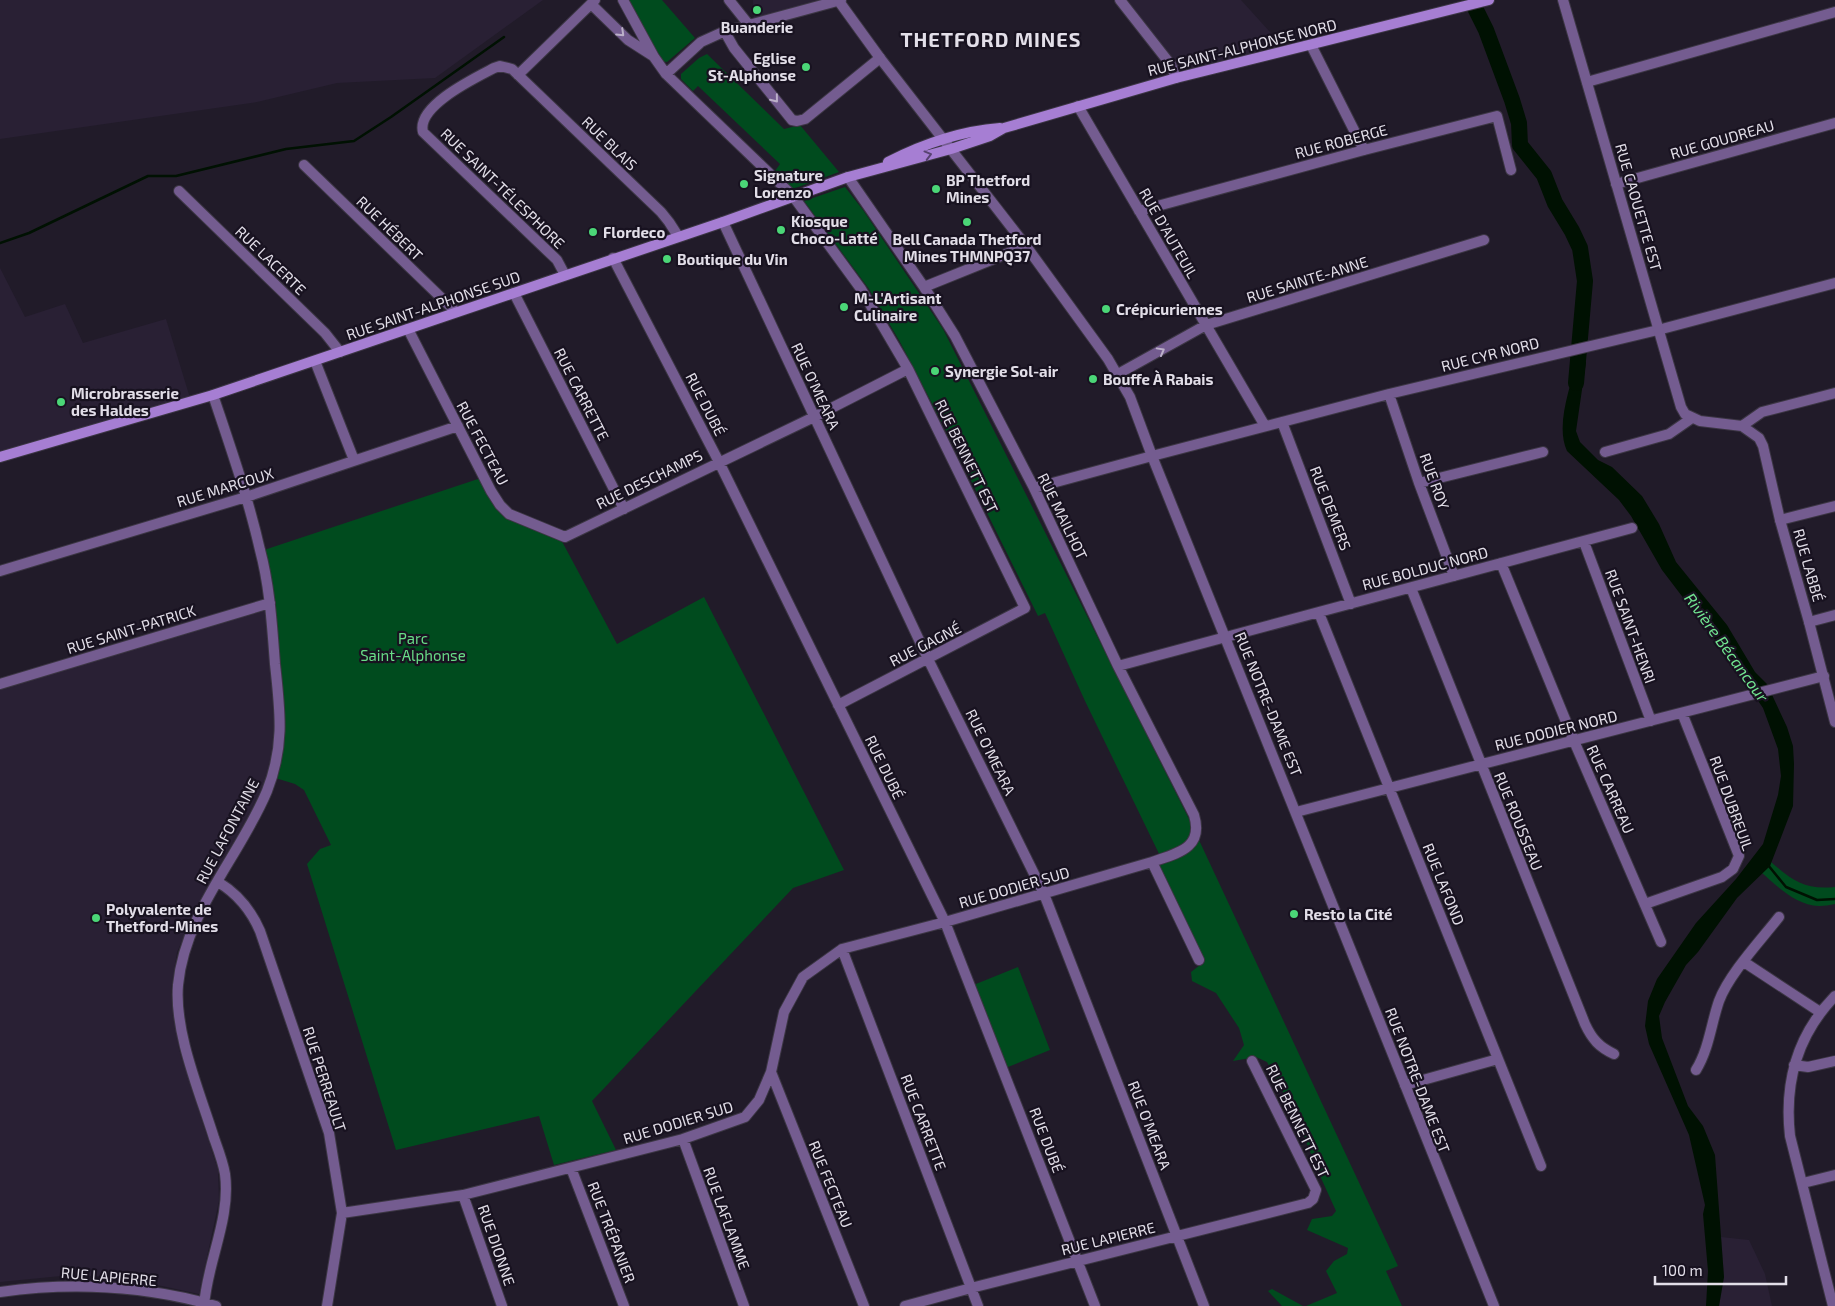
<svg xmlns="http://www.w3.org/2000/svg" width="1835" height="1306" viewBox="0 0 1835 1306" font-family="'Exo 2',sans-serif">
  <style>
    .built { fill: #292034 }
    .green { fill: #004b1e }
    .water { fill: #001102 }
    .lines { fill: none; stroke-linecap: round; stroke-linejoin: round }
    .stream { stroke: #001102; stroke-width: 2.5 }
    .river { stroke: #001102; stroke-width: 16 }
    .minor-casing { stroke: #3c3644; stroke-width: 12 }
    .tertiary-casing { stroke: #3c3644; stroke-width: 12 }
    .secondary-casing { stroke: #3c3644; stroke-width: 12 }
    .minor { stroke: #745c90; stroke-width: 10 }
    .tertiary { stroke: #745c90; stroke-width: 10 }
    .secondary { stroke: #a67ed3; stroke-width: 10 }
    .oneway { stroke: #bcb0c9 }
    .oneway2 { stroke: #584371 }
    .poi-dot { fill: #4bd677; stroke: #181220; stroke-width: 2 }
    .labels { text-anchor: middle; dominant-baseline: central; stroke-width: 4.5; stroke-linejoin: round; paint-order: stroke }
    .poi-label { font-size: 15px; font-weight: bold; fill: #e2dee8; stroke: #181220; text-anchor: start }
    .street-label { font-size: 15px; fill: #e2dee8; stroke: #181220 }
    .park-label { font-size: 15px; fill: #68dc87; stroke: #181220 }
    .water-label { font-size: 16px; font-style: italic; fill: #72e691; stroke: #181220 }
    .district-label { font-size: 20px; font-weight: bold; letter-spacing: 1px; fill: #e2dee8; stroke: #181220 }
  </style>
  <rect width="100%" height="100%" fill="#211b29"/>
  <path class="built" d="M0,0H543L435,78L337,83L257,102L0,139Z
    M753,0H833L754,20Z
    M1120,0H1241L1287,51L1176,78Z
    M0,268L25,317L65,304L83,343L166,319L190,398L0,453Z
    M270,603L281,722L272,777L209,884L177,952L171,992L179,1049L218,1170L219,1201L199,1294L139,1281L104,1276H61L0,1282V686Z
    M1721,1237L1749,1240L1765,1274L1772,1306H1719L1724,1277Z"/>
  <path class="green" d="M627,0H662L695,38L667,62L661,61Z
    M707,54L784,129L800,125L839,172L793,189L775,171L780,164L698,86L693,91L681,79V74L699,58Z
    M845,187L863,210L943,329L1191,823L1398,1266L1386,1271L1402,1306H1306L1337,1293L1326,1271L1334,1261L1347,1254L1348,1248L1307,1230L1312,1219L1332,1216L1336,1211L1321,1178L1295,1115L1267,1062L1256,1057L1233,1061L1244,1045L1239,1028L1216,993L1192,981L1191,972L1204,962L1157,865L1163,862L1085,701L1045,613L1038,616L951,440L900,342L869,289L804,201Z
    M484,477L500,505L558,534L617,644L704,597L844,870L793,888L592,1101L616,1150L554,1165L539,1116L396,1150L307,864L320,849L331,845L304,790L295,784L272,777L279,752L261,551Z
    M1771,862C1793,881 1805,890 1835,887V904C1830,905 1824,906 1819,906C1796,905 1778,887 1762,873L1770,866Z
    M1018,967L1050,1050L1003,1069L971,986Z
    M1272,1289L1303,1306H1282L1268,1291Z"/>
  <path class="water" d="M1577,360L1586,362L1576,431L1580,442L1598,460L1612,467L1642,496L1659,524L1676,562L1727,625L1755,672L1767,684L1787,727L1793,746L1794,764L1793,806L1770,866L1737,898L1698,952L1686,965L1665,1002L1659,1016L1662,1038L1688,1106L1703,1126L1715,1155L1724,1277L1719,1306H1706L1708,1271L1703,1214L1705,1205L1689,1135L1649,1044L1645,1026L1648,1001L1657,979L1696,923L1736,879L1763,844L1778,795L1781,776L1778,749L1763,708L1726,654L1662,570L1631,516L1619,500L1567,451C1555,425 1571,386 1577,360Z"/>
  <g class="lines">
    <path class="stream" d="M0,243L29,233L148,176H176L286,149L354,141L391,117L504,37
      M1768,865L1786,887L1817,900L1835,899"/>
    <path class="river" d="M1471,0L1486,30L1512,100L1519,123L1520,145L1544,175L1555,203L1572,231L1580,248L1585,281L1576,383"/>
    <defs>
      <path id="minor" d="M623,0L654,57L666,74L793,196L861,289L908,369L1025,608L838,705
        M729,0L749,25
        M1120,0L1171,65L1176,78
        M591,4L628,40L653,56
        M725,32L734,48L792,120L797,121L805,119L880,58
        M1311,45L1364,150
        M666,74L701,42L723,32L841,0
        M518,75L595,0
        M1587,82L1835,12
        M1078,106L1265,426
        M304,165L456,312
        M1616,184L1835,123
        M179,191L325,333L340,352
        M1139,211L1364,150L1497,116L1511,170
        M723,222L928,659L1044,894L1204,1306
        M613,258L719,462L945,922L1095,1306
        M565,275L557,260L423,132C416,106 475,78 494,68L500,66L512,69L661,212L669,222L678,236
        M924,287L1026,246
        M514,293L624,509
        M408,329L491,491L500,505L509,514L565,537L814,417L908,369
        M315,361L354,460
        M1118,374L1206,325L1484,240
        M1389,394L1419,483L1454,576
        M1282,422L1351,604
        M1605,452L1669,434L1692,418
        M1419,483L1543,452
        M1034,488L1152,456L1389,394L1658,330L1835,283
        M1780,520L1835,506
        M1584,542L1651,721
        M1501,563L1574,741L1661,942
        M0,571L246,497L458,426
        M1411,588L1585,1024C1592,1039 1599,1047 1614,1054
        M1319,613L1541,1166
        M1809,622L1835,615
        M1118,666L1632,528
        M0,684L270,603
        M1296,812L1824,676
        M1152,862L1199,960
        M218,882C238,894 251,910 260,931L329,1133L342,1213L327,1306
        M1645,904L1722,877L1733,869L1739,856L1682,713
        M842,949L978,1306
        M1744,962L1820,1012
        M1794,1065L1808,1067L1835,1061
        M1696,1070C1709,1049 1711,1024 1719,1001C1729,974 1761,940 1779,917
        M771,1072L864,1306
        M1405,1085L1498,1059
        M683,1139L744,1306
        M571,1168L624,1306
        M1803,1183L1835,1175
        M463,1195L502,1306
        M342,1213L463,1195L683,1139L745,1117L759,1100L771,1072L784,1012L803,977L842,949L945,922L1152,862C1178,853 1204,848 1194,815L1118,666L1034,488L955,336L924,287L848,177
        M0,1292C72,1282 146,1286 216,1306
        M204,1306C207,1262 231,1219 225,1174C223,1162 218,1149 214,1138C200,1093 174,1032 178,985C185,912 240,856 267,791C285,745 280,711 275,664C272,626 270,587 260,550C248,497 230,446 213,395
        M905,1306L971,1288L1308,1203L1313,1199L1316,1190L1252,1061
        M1833,1306L1790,1136C1784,1082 1797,1035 1835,996"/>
      <path id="tertiary" d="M838,0L880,58L1026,246L1108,359L1130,397L1152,456L1494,1306
        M1563,0L1681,407L1685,414L1700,421L1742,426L1762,412L1835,393
        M1742,426L1759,438L1763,446L1780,520L1809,622L1835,722"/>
      <path id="secondary" d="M888,162C923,144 961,131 1000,128
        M0,457L213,395L723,222L848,177L951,149L990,136L1004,128L1176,78L1489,0"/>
    </defs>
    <use href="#minor" class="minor-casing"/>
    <use href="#tertiary" class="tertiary-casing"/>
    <use href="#secondary" class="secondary-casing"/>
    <use href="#minor" class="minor"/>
    <use href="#tertiary" class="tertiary"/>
    <use href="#secondary" class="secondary"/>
  </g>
  <defs><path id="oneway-chevron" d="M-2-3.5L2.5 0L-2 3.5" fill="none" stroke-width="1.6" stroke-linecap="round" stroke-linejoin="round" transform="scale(1.25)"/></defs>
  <g class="oneway">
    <use href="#oneway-chevron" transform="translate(621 33) rotate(44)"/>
    <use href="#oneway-chevron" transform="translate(775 99) rotate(51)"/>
    <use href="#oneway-chevron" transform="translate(1161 351) rotate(-29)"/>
  </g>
  <use class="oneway2" href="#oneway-chevron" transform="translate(928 155) rotate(-15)"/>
  <g class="poi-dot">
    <circle cx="757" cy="10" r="5"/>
    <circle cx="806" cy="67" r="5"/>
    <circle cx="744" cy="184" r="5"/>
    <circle cx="936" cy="189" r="5"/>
    <circle cx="967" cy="222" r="5"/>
    <circle cx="781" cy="230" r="5"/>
    <circle cx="593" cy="232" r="5"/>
    <circle cx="667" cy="259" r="5"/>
    <circle cx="844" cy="307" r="5"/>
    <circle cx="1106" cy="309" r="5"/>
    <circle cx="935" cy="371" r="5"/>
    <circle cx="1093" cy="379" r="5"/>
    <circle cx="61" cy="402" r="5"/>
    <circle cx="1294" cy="914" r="5"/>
    <circle cx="96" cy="918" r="5"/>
  </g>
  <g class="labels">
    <g class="poi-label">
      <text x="757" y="27" text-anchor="middle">Buanderie</text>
      <text x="796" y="58" text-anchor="end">Eglise<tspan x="796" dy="17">St-Alphonse</tspan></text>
      <text x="754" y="175">Signature<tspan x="754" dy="17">Lorenzo</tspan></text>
      <text x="946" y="180">BP Thetford<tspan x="946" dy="17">Mines</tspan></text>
      <text x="791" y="221">Kiosque<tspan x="791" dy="17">Choco-Latté</tspan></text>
      <text x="603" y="232">Flordeco</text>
      <text x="967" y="239" text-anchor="middle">Bell Canada Thetford<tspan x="967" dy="17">Mines THMNPQ37</tspan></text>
      <text x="677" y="259">Boutique du Vin</text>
      <text x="854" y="298">M-L'Artisant<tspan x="854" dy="17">Culinaire</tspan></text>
      <text x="1116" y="309">Crépicuriennes</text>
      <text x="945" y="371">Synergie Sol-air</text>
      <text x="1103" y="379">Bouffe À Rabais</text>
      <text x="71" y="393">Microbrasserie<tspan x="71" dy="17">des Haldes</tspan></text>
      <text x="106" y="909">Polyvalente de<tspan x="106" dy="17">Thetford-Mines</tspan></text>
      <text x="1304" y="914">Resto la Cité</text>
    </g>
    <g class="street-label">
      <text transform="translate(1242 47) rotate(-14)">RUE SAINT-ALPHONSE NORD</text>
      <text transform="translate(1722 139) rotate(-16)">RUE GOUDREAU</text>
      <text transform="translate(1341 141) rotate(-15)">RUE ROBERGE</text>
      <text transform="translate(610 143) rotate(44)">RUE BLAIS</text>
      <text transform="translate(503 188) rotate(44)">RUE SAINT-TÉLESPHORE</text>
      <text transform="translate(1639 207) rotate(74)">RUE CAOUETTE EST</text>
      <text transform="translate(390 228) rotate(44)">RUE HÉBERT</text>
      <text transform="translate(1169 233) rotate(60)">RUE D'AUTEUIL</text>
      <text transform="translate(271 260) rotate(44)">RUE LACERTE</text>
      <text transform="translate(1307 279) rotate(-17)">RUE SAINTE-ANNE</text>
      <text transform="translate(433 305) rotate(-19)">RUE SAINT-ALPHONSE SUD</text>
      <text transform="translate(1490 354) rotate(-14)">RUE CYR NORD</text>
      <text transform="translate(816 386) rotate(65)">RUE O'MEARA</text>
      <text transform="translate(582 394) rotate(63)">RUE CARRETTE</text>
      <text transform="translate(706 404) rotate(63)">RUE DUBÉ</text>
      <text transform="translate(483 443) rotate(62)">RUE FECTEAU</text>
      <text transform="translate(967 456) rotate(64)">RUE BENNETT EST</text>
      <text transform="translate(649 479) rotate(-26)">RUE DESCHAMPS</text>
      <text transform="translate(1435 481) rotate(70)">RUE ROY</text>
      <text transform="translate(225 487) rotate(-17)">RUE MARCOUX</text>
      <text transform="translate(1331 508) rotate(69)">RUE DEMERS</text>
      <text transform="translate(1063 516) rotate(64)">RUE MAILHOT</text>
      <text transform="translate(1809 565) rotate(74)">RUE LABBÉ</text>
      <text transform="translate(1425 568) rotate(-15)">RUE BOLDUC NORD</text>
      <text transform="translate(1631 626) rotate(70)">RUE SAINT-HENRI</text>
      <text transform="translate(131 629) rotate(-17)">RUE SAINT-PATRICK</text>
      <text transform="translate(925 644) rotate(-27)">RUE GAGNÉ</text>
      <text transform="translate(1269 704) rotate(68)">RUE NOTRE-DAME EST</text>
      <text transform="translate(1556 730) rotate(-14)">RUE DODIER NORD</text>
      <text transform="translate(991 752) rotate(64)">RUE O'MEARA</text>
      <text transform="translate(885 767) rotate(64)">RUE DUBÉ</text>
      <text transform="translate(1611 789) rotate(66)">RUE CARREAU</text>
      <text transform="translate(1732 803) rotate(70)">RUE DUBREUIL</text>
      <text transform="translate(1519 821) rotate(68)">RUE ROUSSEAU</text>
      <text transform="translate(227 831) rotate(-62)">RUE LAFONTAINE</text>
      <text transform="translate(1444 884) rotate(68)">RUE LAFOND</text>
      <text transform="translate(1014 887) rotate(-16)">RUE DODIER SUD</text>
      <text transform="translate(325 1079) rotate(72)">RUE PERREAULT</text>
      <text transform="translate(1418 1080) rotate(69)">RUE NOTRE-DAME EST</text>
      <text transform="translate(1298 1121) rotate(64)">RUE BENNETT EST</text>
      <text transform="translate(678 1122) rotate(-17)">RUE DODIER SUD</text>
      <text transform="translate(924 1122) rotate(69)">RUE CARRETTE</text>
      <text transform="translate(1150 1125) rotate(69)">RUE O'MEARA</text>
      <text transform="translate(1047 1140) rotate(69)">RUE DUBÉ</text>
      <text transform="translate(831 1184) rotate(68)">RUE FECTEAU</text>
      <text transform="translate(727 1218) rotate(70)">RUE LAFLAMME</text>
      <text transform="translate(612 1232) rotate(69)">RUE TRÉPANIER</text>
      <text transform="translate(1108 1238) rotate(-14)">RUE LAPIERRE</text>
      <text transform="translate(497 1245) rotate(71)">RUE DIONNE</text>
      <text transform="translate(109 1276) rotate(5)">RUE LAPIERRE</text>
    </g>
    <g class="park-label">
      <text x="413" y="638">Parc<tspan x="413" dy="17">Saint-Alphonse</tspan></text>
    </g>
    <g class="water-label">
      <text transform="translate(1727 647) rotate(54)">Rivière Bécancour</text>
    </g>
    <g class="district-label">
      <text x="991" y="39">THETFORD MINES</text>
    </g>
  </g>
  <path d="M1655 1276v8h131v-8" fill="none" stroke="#e2dee8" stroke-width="2.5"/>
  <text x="1662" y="1276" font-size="15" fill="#e2dee8" stroke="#181220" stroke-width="4" paint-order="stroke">100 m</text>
</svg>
